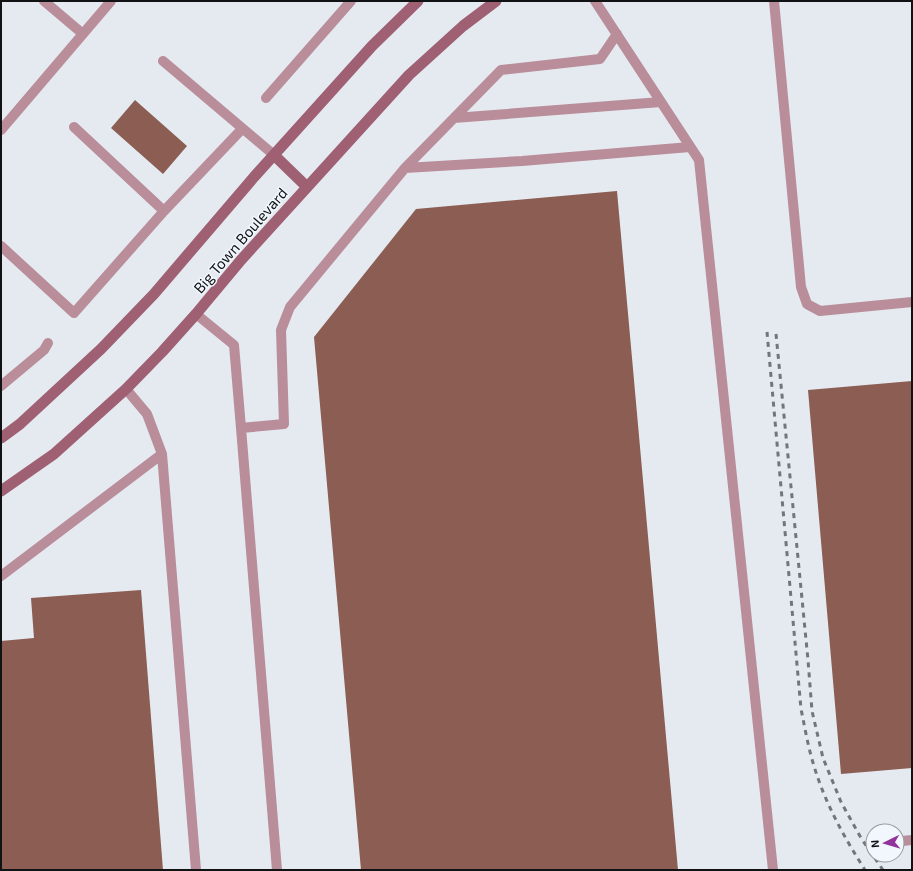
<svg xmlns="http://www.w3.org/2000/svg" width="913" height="871" viewBox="0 0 913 871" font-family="'Exo 2',sans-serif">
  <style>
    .building { fill: #8b5d53 }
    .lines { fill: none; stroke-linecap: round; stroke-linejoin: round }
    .service { stroke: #b98d99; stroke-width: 10 }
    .secondary { stroke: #9e6072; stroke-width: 11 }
    .rail { stroke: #72767a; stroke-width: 3; stroke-dasharray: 5 5; stroke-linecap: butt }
    .labels { text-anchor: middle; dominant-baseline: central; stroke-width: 3; stroke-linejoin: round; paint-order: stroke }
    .street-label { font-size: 15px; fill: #101214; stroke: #f1f7fd }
  </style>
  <rect width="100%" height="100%" fill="#e4eaf0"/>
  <path class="building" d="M135,100L187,146L163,174L111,128Z
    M617,191L678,870H361L314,337L416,209Z
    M912,381V768L841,774L808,390Z
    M141,590L163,870H1V641L34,638L31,598Z"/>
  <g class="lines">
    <path class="service" d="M44,1L83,34
      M595,1L699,160L773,870
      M774,1L801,287L807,304L820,311L912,302
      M163,61L274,155
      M266,98L351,1
      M454,118L661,102
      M74,127L164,211
      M1,130L111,1
      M405,168L522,161L690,147
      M1,246L74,313L164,211L242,129
      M196,314L234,345L241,428L284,424L281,330L290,307L405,168L501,70L600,59L617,34
      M1,386L44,350L48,343
      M241,428L277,870
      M162,454L196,870
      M1,576L162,454L147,414L126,389
      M902,841L912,840"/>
    <path class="secondary" d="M274,155L307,187
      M1,438L20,424L101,349L154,294L254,177L372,46L418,1
      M1,491L54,454L126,389L162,352L196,314L241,260L409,75L463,26L496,1"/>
    <path class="rail" d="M767,332L801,709C805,728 808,747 814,766C825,803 844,837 865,870
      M776,334L808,660L812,711L823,758L841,802L861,838L883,870"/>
  </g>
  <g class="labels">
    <g class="street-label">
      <text transform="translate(240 240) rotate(-49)">Big Town Boulevard</text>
    </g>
  </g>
  <rect width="913" height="871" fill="none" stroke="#101214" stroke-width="4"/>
  <g transform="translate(885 843) rotate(265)"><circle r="19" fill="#f1f7fd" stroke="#979ba0"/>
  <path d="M0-3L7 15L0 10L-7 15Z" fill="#92329b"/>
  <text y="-6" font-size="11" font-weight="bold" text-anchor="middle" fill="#101214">N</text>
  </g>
</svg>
